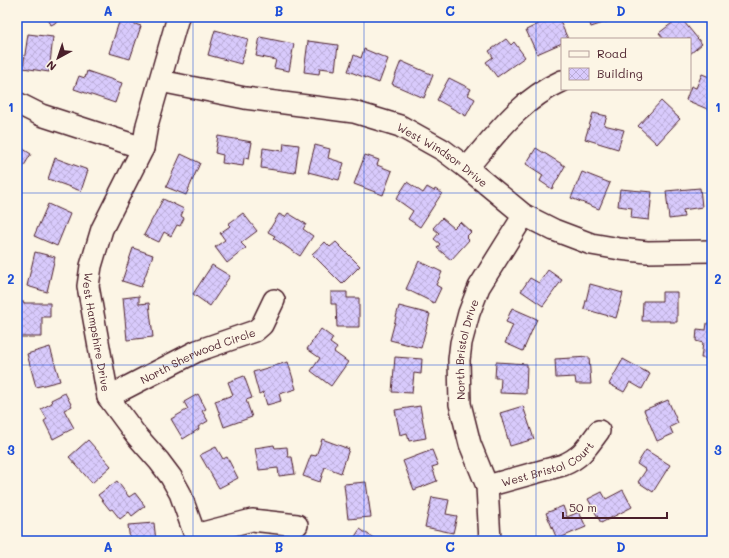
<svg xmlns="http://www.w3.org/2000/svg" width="729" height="558" viewBox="0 0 729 558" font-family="Mali,sans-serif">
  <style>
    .building { fill: url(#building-cross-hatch); stroke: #4a1f2b }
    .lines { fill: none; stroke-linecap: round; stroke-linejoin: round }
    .minor-casing { stroke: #4a1f2b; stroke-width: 24 }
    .minor { stroke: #fcf5e5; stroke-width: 21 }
    .grid { fill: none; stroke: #1d4ed8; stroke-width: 1; stroke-opacity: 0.55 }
    .labels { text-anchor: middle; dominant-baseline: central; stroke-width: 3; stroke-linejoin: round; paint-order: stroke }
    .street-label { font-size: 11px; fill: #4a1f2b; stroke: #fcf5e5 }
    .neatline { fill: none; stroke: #1d4ed8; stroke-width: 1.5 }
    .grid-label { font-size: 13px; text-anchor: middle; font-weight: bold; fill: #1d4ed8 }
  </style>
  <defs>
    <pattern id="building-cross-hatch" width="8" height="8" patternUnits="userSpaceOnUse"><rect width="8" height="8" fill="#d8cafc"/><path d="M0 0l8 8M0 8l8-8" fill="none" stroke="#bbadd8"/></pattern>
  </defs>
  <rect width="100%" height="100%" fill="#fcf5e5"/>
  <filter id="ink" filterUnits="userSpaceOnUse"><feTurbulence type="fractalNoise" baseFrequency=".025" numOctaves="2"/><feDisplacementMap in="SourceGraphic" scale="8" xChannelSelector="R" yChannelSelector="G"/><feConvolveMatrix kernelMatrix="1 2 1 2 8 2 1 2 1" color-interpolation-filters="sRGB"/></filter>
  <g filter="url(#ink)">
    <path class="building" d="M47,17H67L51,25Z
      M553,17H558L568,39H562V43L537,54L526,30Z
      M588,17H607L609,21L591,27Z
      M626,17H653V21Z
      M680,17L702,44L690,54V39H664L659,33Z
      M120,19L141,26L130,59L109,53Z
      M215,30L248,39L241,64L208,55Z
      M28,34L53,37L49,72L23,68Z
      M260,37L294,44L289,71L274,68L276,60L256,56Z
      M506,39L511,45L514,42L525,57L497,77L486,62L493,57L489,51Z
      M308,41L338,45L335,70L320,68L319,74L304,72Z
      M364,49L388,59L379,83L348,71L354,55L361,58Z
      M401,61L433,75L424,98L392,84Z
      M87,71L122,83L115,103L74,89L79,76L85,78Z
      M702,74L712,78V111L686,100L691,86L696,88Z
      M449,78L471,89L468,95L475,99L466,116L437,100Z
      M661,101L680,119L657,144L638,126Z
      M593,113L607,116L604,125L624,130L618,149L585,139Z
      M218,136L252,142L249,159L244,158L243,166L222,163L223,155L215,153Z
      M284,143L299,145L295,173L261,168L263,148L283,151Z
      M17,145L31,154L19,174L17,173Z
      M315,145L330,149L328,158L344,163L339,180L308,172Z
      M536,148L565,166L552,189L540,181L543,175L526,164Z
      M181,154L200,163L186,195L166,187Z
      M365,155L379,160L377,165L392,171L383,195L354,184Z
      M55,158L88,170L81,191L48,179Z
      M582,172L610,183L599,209L571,198Z
      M407,182L423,193L427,187L434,191L435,189L442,193L420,227L408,219L413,211L396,199Z
      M700,188L702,207L683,210L684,217L669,219L666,191Z
      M620,189L652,192L649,220L631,218L632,208L618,206Z
      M163,199L184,209L181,216L184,218L180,226L177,225L171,236L164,232L159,242L144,235Z
      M48,204L70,214L57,246L34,236Z
      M243,213L257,231L241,243L246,248L227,263L215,247L225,240L220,233L230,226L228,224Z
      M288,213L306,224L303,229L313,236L300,256L273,238L275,236L268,232L279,214L285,217Z
      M442,218L454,228L460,222L471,232L466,237L469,240L451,260L437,248L440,244L434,239L439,233L433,228Z
      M325,242L330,247L336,242L360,266L342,284L312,254Z
      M133,248L153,255L141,287L122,281Z
      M35,252L55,257L47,292L27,286Z
      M419,261L442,272L436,285L441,288L434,303L406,289Z
      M212,265L230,276L210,306L193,294Z
      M548,270L562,280L543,306L521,291L530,278L539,283Z
      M590,284L623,293L616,318L584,309Z
      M331,292H347V298H359V327H337L336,304H331Z
      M662,292H677V322H670V321H642L643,301H662Z
      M139,296V304L149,303L153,337L127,340L123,298Z
      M17,302H24V303H50V317H42V337H18L19,314H17Z
      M399,306L430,314L421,348L390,340Z
      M512,308L537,319L523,351L505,343L513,325L506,322Z
      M707,323H712V359L701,358L703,343L696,341L697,329L706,330Z
      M321,329L333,338L330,343L337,348L334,352L348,362L331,386L311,371L320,358L307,349Z
      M50,347L60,381L36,387L27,354Z
      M395,357L422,359L421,374L414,373L412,393L392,392Z
      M589,357L591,384H576L575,377L556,378L555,359Z
      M623,359L650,374L642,389L630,382L624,392L609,384Z
      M288,362L296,389L279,394L281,401L267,405L263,392L259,394L253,372Z
      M496,362L527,364L526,394L500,393L501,378H495Z
      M244,376L252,398L246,400L252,417L224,427L215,401L233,395L228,382Z
      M65,393L72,406L64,410L74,428L53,439L44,421L47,419L41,409L52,403L51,400Z
      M198,394L206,409L202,411L208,421L198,427L199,429L183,439L171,419L188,409L184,402Z
      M668,400L678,423L670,427L673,434L657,441L644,410Z
      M420,406L426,438L409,441L407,433L400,435L395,410Z
      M523,406L534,439L510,446L500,413Z
      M322,439L349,449L341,473L325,467L320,482L303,476L311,455L316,456Z
      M88,440L111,466L92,483L69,457Z
      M274,445L275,448L287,447L288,457H292L295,474L279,476L278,468L259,470L255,448Z
      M216,447L223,459L227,457L238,478L219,488L200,455Z
      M432,450L438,465L432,467L437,481L414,490L403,461Z
      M646,450L670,465L653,492L638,482L646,470L637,464Z
      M117,481L129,497L135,493L145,506L132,516L129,512L120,519L112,509L110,510L98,495Z
      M366,482L371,517L348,519L344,484Z
      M623,490L632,507L601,523L588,499L602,492L606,499Z
      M432,497L449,500L446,514L457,516L453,533L425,527Z
      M563,506L567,517L579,512L586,527L557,539L546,513Z
      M154,523L156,541H130L128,525Z
      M360,529L378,541H352Z"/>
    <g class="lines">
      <defs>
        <g id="minor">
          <path id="s1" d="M178,17L147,125L143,148L102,229L91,266L88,286L108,397L136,435L159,461L171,477L180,493L195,535L194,541"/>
          <path id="s2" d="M160,81L245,98L354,112L400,126L443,150L467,168L524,215L554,230L591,244L620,249L647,252L712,251"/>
          <path d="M17,103L41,115L143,148"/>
          <path d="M467,168C496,134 520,100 562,81"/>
          <path id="s3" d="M108,397L197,351L255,331L262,325L274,300"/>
          <path id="s4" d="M487,486L563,465C582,457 587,447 599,431"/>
          <path d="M195,535L252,520L297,525"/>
          <path id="s5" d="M490,541L487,486L470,444L460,404L459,360L461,343L469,313L479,287L524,215"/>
        </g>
      </defs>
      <use href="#minor" class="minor-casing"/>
      <use href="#minor" class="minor"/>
    </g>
  </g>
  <path class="grid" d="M193,17V541M364,17V541M536,17V541M17,193H712M17,365H712"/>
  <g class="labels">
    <g class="street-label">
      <text stroke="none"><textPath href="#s2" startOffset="296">West Windsor Drive</textPath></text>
      <text stroke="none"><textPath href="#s1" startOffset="332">West Hampshire Drive</textPath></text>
      <text stroke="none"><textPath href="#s5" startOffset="197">North Bristol Drive</textPath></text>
      <text stroke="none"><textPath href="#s3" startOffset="99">North Sherwood Circle</textPath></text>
      <text stroke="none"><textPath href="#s4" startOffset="65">West Bristol Court</textPath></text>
    </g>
  </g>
  <rect width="729" height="558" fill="none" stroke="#fcf5e5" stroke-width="44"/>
  <rect x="561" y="38" width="130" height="52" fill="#fcf5e5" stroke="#b59f9b"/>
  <rect x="569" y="51" width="20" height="6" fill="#fcf5e5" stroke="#b59f9b"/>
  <text x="597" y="58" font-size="12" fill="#4a1f2b">Road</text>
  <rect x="569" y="68" width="20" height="12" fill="url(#building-cross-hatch)" stroke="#b59f9b"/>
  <text x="597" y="78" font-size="12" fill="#4a1f2b">Building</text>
  <g transform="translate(58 58) rotate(220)" stroke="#fcf5e5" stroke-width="3" paint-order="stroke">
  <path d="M0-3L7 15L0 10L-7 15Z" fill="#4a1f2b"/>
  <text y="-6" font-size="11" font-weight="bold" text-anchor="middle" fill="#4a1f2b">N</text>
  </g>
  <path d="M563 512v6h104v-6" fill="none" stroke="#4a1f2b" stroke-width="2"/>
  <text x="569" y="512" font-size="12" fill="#4a1f2b" stroke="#fcf5e5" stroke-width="3" paint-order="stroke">50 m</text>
  <rect x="22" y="22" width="685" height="514" class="neatline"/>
  <g class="grid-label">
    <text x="108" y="16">A</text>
    <text x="279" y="16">B</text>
    <text x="450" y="16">C</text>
    <text x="621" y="16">D</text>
    <text x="11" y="112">1</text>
    <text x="718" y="112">1</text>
    <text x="11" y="284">2</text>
    <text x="718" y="284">2</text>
    <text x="11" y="455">3</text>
    <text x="718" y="455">3</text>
    <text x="108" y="552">A</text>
    <text x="279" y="552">B</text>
    <text x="450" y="552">C</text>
    <text x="621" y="552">D</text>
  </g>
</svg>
